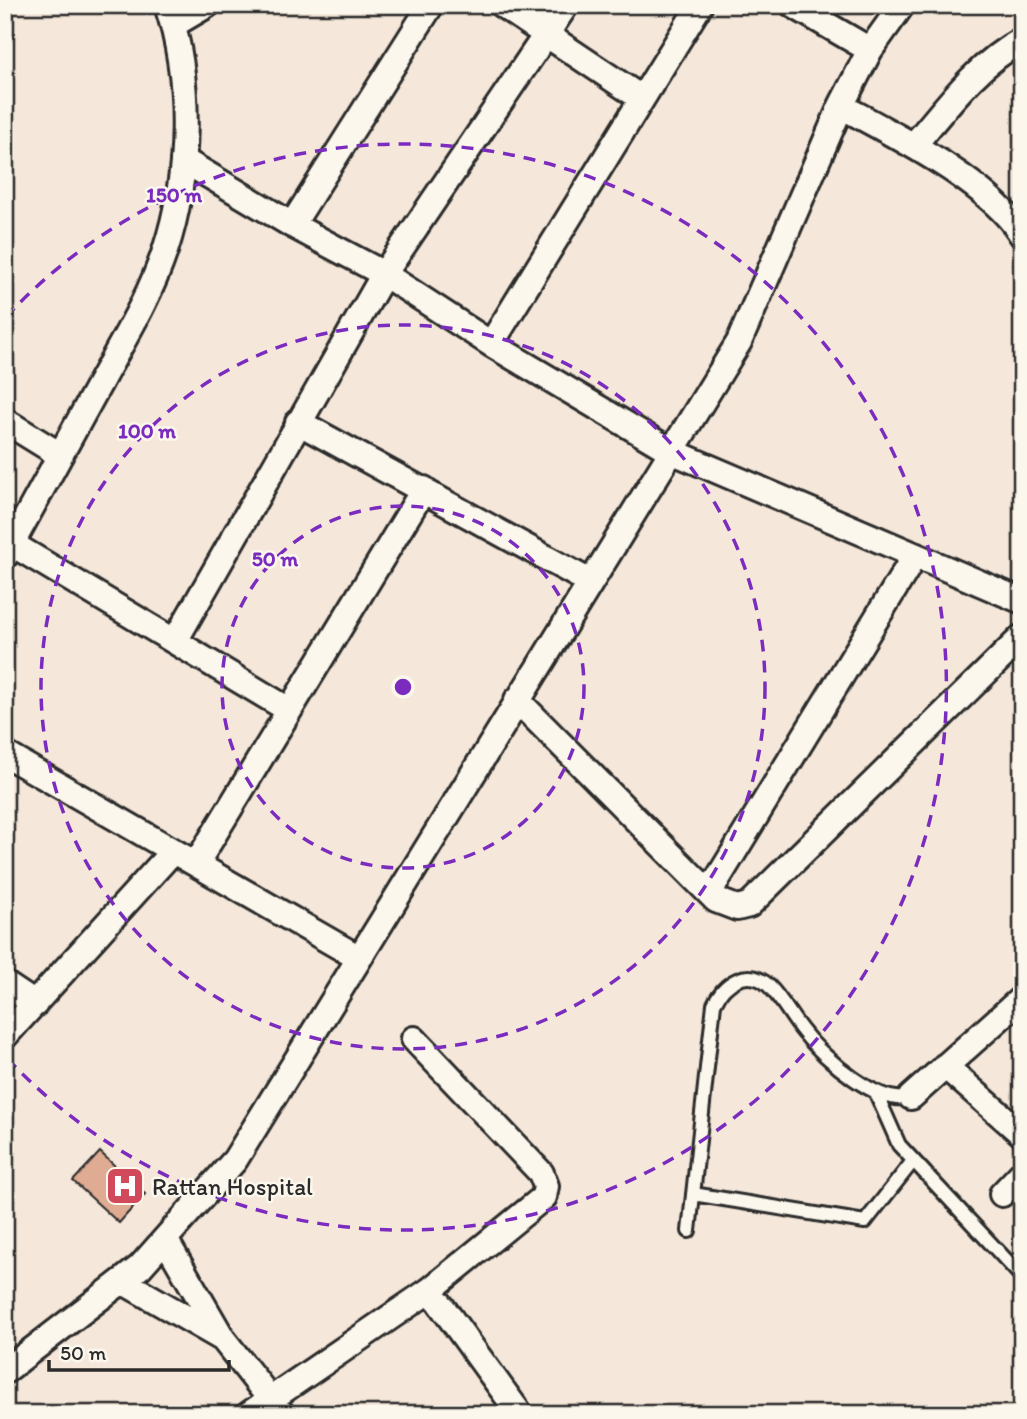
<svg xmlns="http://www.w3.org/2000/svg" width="1027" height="1419" viewBox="0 0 1027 1419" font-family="Itim,sans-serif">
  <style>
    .building { fill: #dfab93; stroke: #2b2b2b; stroke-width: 2 }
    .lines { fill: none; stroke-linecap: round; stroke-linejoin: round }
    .service-casing { stroke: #2b2b2b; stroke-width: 18 }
    .minor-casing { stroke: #2b2b2b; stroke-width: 30 }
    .service { stroke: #fbf7ec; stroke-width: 12 }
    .minor { stroke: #fbf7ec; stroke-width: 24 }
    .ring { fill: none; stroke: #7b2cbf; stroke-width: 3.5; stroke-dasharray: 12 9 }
    .labels { text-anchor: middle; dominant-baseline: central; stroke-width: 5; stroke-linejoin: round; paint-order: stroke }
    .poi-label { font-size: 24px; fill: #2b2b2b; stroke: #fbf7ec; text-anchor: start }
    .centre { fill: #7b2cbf; stroke: #fbf7ec; stroke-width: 3.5 }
    .ring-label { font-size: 21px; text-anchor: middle; font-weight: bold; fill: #7b2cbf; stroke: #fbf7ec; stroke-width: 5; stroke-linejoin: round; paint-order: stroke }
  </style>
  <rect width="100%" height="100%" fill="#f5e8da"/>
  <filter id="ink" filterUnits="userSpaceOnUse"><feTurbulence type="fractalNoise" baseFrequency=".0143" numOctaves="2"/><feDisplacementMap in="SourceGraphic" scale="14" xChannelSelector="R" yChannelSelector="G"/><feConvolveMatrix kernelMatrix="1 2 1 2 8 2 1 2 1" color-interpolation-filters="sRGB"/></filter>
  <g filter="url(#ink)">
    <path class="building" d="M100,1152L145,1194L119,1223L73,1181Z"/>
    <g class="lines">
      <defs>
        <path id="service" d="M876,1093L899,1145L1022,1277
          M693,1194L865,1222L913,1161
          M689,1231L714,1004C724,983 748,966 769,986C783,1000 792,1019 805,1034C824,1058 879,1107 911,1097"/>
        <path id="minor" d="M502,5L641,98
          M793,5L870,50
          M173,25L207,5
          M841,106C896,136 988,181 1022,235
          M914,145C947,106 976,65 1022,40
          M183,160L292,225L384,274L491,344L671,451L1022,601
          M292,225L431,5
          M491,344L700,5
          M5,421L60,455
          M298,422L590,582
          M12,544L289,710
          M5,556C37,497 70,438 102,379C125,337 150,296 165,251C190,175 192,81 167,5
          M175,641L384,274L566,5
          M517,700L716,900L737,908L749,905L1022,637
          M5,754L359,958
          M196,864L424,489
          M709,893L914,557
          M5,984L35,1004
          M5,1036L173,851
          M945,1066L1022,1134
          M911,1097L1022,998
          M1002,1194L1022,1173
          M165,1239L223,1339L282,1414
          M122,1281L223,1339
          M430,1290L520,1414
          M5,1371L140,1267L235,1160L739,342L841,106L870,50L902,5
          M249,1414L430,1290L544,1197L546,1186L541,1173L414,1039"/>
      </defs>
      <use href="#service" class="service-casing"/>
      <use href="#minor" class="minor-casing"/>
      <use href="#service" class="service"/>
      <use href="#minor" class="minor"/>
    </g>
  </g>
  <g class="ring">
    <circle cx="403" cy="687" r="181"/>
    <circle cx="403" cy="687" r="362"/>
    <path d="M6 317A543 543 0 1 1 6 1057"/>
  </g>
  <defs>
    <symbol id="hospital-square" viewBox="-11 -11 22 22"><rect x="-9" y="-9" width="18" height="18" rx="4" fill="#d1495b" stroke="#fbf7ec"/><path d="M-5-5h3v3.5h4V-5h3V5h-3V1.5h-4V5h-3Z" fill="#fff"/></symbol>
  </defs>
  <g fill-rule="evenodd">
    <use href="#hospital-square" x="103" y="1164" width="44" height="44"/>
  </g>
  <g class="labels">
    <g class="poi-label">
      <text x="152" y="1186">Rattan Hospital</text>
    </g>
  </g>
  <circle cx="403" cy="687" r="10" class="centre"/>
  <g class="ring-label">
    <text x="174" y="202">150 m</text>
    <text x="147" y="438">100 m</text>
    <text x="275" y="566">50 m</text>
  </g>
  <rect width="1027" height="1419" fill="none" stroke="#fbf7ec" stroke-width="28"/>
  <rect x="14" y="14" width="999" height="1391" fill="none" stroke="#2b2b2b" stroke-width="2.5" filter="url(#ink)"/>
  <path d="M49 1360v10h180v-10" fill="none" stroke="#2b2b2b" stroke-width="3.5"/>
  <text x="60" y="1360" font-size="21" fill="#2b2b2b" stroke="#fbf7ec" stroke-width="5" paint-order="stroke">50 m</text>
</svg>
